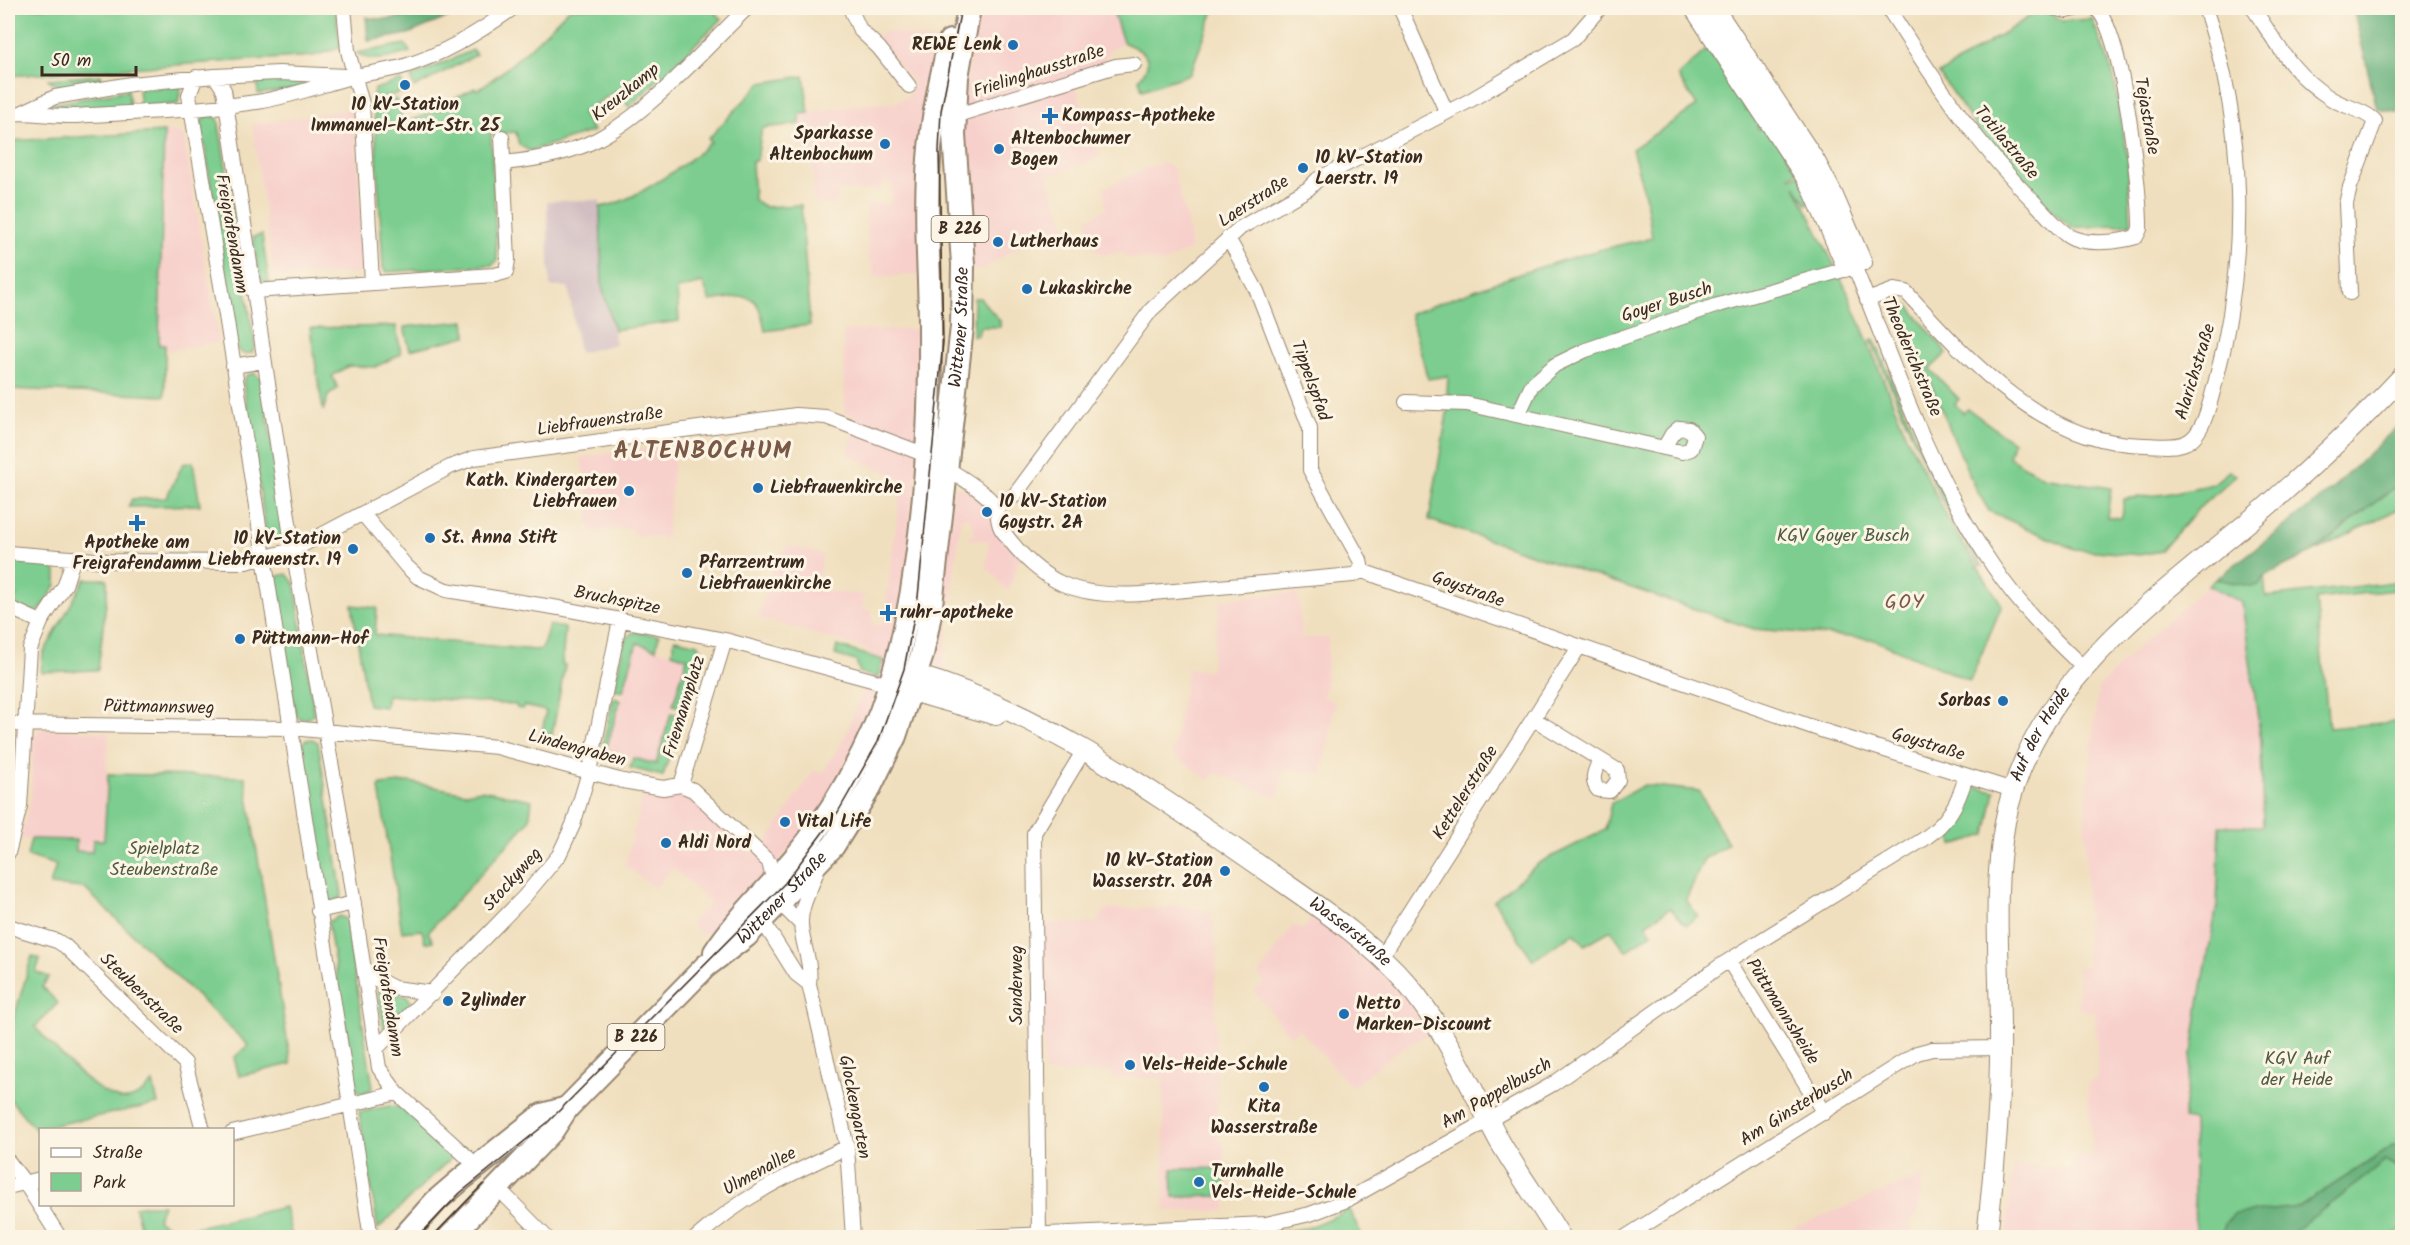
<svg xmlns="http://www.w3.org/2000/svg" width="2410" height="1245" viewBox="0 0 2410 1245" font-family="Kalam,sans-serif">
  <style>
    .built { fill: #f7d0cb }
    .industrial { fill: #d2bec2 }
    .green { fill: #7ccd8f; stroke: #5c7c56; stroke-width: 1.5 }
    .forest { fill: #65b07a; stroke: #506d4c; stroke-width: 1.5 }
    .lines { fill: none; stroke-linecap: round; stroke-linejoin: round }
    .street-casing { stroke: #96846e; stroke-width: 16 }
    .secondary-casing { stroke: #96846e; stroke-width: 22 }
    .primary-casing { stroke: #96846e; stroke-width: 26 }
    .street { stroke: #fff; stroke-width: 14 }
    .secondary { stroke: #fff; stroke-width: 20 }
    .primary { stroke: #fff; stroke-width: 22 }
    .tram { stroke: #3b2a1e; stroke-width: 1.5 }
    .poi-dot { fill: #1f6fb2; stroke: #fcf5e5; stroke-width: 2 }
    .labels { text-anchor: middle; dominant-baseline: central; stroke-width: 6; stroke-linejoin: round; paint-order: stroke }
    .shield { fill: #fcf5e5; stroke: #75675a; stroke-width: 1.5 }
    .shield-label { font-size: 16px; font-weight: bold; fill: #3b2a1e }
    .poi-label { font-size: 18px; font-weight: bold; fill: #3b2a1e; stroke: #fcf5e5; text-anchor: start }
    .street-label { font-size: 18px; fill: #3b2a1e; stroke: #fcf5e5 }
    .park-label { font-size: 18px; fill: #4e5b40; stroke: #fcf5e5 }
    .neighbourhood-label { font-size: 20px; letter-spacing: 1.5px; fill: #795946; stroke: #fcf5e5 }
    .district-label { font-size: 24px; font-weight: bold; letter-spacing: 1.5px; fill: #795946; stroke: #fcf5e5 }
  </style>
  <rect width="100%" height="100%" fill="#fcf5e5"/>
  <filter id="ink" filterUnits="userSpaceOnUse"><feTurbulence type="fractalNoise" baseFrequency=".0167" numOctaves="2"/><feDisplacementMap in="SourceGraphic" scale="12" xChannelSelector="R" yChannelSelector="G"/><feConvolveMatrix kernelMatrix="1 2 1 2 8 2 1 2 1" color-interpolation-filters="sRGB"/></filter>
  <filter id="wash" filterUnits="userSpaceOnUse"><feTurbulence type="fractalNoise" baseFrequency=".008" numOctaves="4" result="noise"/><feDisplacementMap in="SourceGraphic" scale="24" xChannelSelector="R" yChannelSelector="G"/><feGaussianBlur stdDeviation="1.35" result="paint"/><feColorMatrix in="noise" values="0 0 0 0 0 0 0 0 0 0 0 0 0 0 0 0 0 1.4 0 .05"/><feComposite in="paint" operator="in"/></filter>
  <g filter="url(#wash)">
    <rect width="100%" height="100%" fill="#f0dfbe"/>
    <path class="built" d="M977,8H1112L1123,42L1109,51L1102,65L1075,85L1101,157L1048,177L1071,239L1051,248L1044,230L983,269L968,270L961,120Z
      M889,31L938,41L935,55L939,59L923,417L903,604L881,694L819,815L724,925H717L710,934H701L690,923L710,903L674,868L654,888L625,865L643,795L660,799H669L681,792L689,794L757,857L814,770L822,774L828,764L846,735L867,675L883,660L867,654L868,649L759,618L773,562L790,545L823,555L815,590L864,595L862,609L872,611L873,625L883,626L902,480L848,455L856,417L845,413L843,331L919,329V275L874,277L873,262H869L866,204L891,203V183H881V190L838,191V204H813V153L809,150H801L800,114L864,104L894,103L908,97L913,83L875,36Z
      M354,109L364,268L358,273L279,277L273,272L252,124Z
      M174,131L184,137L219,342L165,351L164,345H159L164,132Z
      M1162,163L1173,168L1186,215L1191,249L1159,265L1156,260L1126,258L1123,251L1103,255L1094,249L1087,219L1106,209L1104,188L1143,169Z
      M676,445L666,538L633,535L631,528L591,532L588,520L589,494H587L581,457Z
      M957,487L966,489L979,498L1020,557L1008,592L990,570H986L989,541L968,539L969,534L975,535V529L970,523V518L961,517L942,675L933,670L928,661L953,489Z
      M2208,585L2242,602L2261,741L2263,826L2220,827L2217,907L2199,1002L2183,1118L2193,1120L2195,1237L2006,1238L2012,1165L2072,1169L2073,1158L2092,1157L2088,1084L2098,1077L2095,1013L2079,1008L2077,967H2087L2085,814L2098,688L2143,642Z
      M1298,593L1302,638H1329L1324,698L1335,702L1323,774L1284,769L1278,798L1216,773L1209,780L1172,754L1188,668L1210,671L1221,599Z
      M637,643L687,658L656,765L606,750Z
      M40,729L109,732L104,840L93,852L76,851V840L20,839L31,799L33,737Z
      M1168,905L1215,911L1209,919L1214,923V945L1218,948L1215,985L1217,1140H1222L1224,1149L1226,1210L1165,1211L1163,1078H1113L1112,1072L1044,1073L1042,924L1096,923L1106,909L1167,908Z
      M1315,913L1358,945L1399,987L1426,1026V1036L1402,1048L1351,1087L1299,1029L1290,1036L1254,991L1265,982L1258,976L1293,925L1303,930Z
      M1924,1175L1917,1216L1909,1222L1915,1237H1771Z"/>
    <path class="industrial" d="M600,200L602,286L616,344L579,353L568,287H550L547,201Z"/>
    <path class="green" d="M8,8H335L340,45V48L313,56L8,76Z
      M570,8H711L722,19L629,107L617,90L582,113L593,131L530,151L519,145L516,132L491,134L497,261L492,265L386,272L383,268L374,108L396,99L404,123L444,108L443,104L475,88L477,90C513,67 541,37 570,8Z
      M1112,8H1215L1190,74L1142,90L1139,79C1157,58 1144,51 1123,42Z
      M2043,8L2062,21L2092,19L2113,74L2128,159L2131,224L2071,228L2003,165L1939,74Z
      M405,44L410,52C393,57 372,65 357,53Z
      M1709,47L1713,59L1717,57L1732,72L1724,77L1727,80L1734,75L1749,101L1743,105L1746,111L1753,106L1765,121L1757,127L1759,129L1767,124L1797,171L1790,176L1791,178L1799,174L1814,201L1807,204L1795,186L1847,291L1907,437L1952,527L2002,605L1970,681L1872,639L1754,629L1429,520L1450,396L1447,393L1448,376L1428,379L1410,314C1490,284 1568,254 1652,238L1646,199L1632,149L1697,106L1678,76Z
      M473,50L476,55L414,88L411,77Z
      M101,75V81L60,88L48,79Z
      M804,76L809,113L800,114V124L762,128L757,160L752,162L754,200L765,207L801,205L810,325L765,331C758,288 748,296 710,301L703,283L677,289L679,321L614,330L602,286L600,207C631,204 688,163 711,142L708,139L761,83Z
      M302,78L307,82L303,88L258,94L257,80Z
      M401,80L405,91L370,102L375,89Z
      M181,86L178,104L140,107L138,89Z
      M128,90L130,107L57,112L53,108L54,104Z
      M208,114L218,118L255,346L252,353L243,354L237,349L201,122Z
      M164,132L159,345H165V396L8,389V141Z
      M262,235L269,282L263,281L259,276L253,237Z
      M974,298H980L1000,321V327H980L978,335L973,336Z
      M1905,305L1909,306L1947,353L1930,369L1959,399L1955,404L1963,413L1968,409L2013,442L2009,457L2043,477L2111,488L2107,517L2122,518L2124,499L2166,494L2213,484L2229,471L2236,475L2198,509L2161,551L2139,555L2075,549L2026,528L1989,511L1974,486L1900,311Z
      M465,321L467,336L410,350L404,327Z
      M396,326L401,354L375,367L348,366L332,376L338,388L328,396L323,411L310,328Z
      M1874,339L1924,456L1983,566H1980C1935,494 1904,417 1871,340Z
      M254,373L261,379L286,528L282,539L272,540L266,531L243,382L247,375Z
      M193,462L200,505L128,507L132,499L166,498L183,464Z
      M2402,481V507L2313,552L2401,482Z
      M8,560C25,560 43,559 56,571V585L40,610L33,612L13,606L16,595L8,590Z
      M287,574L295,584L314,713L309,718L302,719L296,716L274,587L278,576Z
      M2264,576L2266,597L2402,581V589L2316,599L2329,728L2402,721V1229L2388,1238L2195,1237L2193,1121L2183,1119L2199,1003L2217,906L2220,826H2263L2261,741L2242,603L2208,585L2216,579L2250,586Z
      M85,579H107V594L98,670L41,672L43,654Z
      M352,605L377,608L375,635L535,650L542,649L549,625L565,628L562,664L565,665L552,735L542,733L546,711L524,706L523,709L517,708L516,705L387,695L385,707L368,705Z
      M633,632L659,635L656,649L637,643L623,691L614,689L624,641Z
      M675,639L698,644L702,650L684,708L673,705L687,658L672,653Z
      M837,646L883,660L878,678L860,673L856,661L835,655Z
      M616,698L620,701L606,750L625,756L623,766L608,759L602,748L613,699Z
      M671,713L682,716L663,776L630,768L633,758L656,764Z
      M312,739L318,742L342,895C337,902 333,903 325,900L301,746L305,740Z
      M108,774L245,777L291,1064L239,1076L234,1058L248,1045L84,888L50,885L56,865L27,856L31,839L76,840V851L92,852L93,840H104Z
      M409,782L466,793L481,790L532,800L529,821L428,932L433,941L425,943L422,930L402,932L379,788L381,785Z
      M1644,785L1699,791L1728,844L1704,859L1686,900L1698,916L1686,925L1670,908L1646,924L1652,933L1626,951L1611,930L1585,945L1574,933L1533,960L1494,901L1539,863L1605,830L1611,803Z
      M1970,786L1995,791L1986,835L1953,845L1949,827L1959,816Z
      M339,916L346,919L373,1088L362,1094L356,1090L328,922Z
      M32,956L40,959L36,972L49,977L42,987L58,1003L35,1027C55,1048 93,1094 121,1099C134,1101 144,1091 153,1083L158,1104L35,1129L8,1097V1038Z
      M378,989L407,996L412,1003L388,1029L384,1028Z
      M389,1106C417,1106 435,1134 453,1152L452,1157L378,1229L359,1112Z
      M1225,1168V1196L1173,1197L1172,1169Z
      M147,1205H163L157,1220L179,1231L285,1207L292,1237H143L135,1207Z
      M1349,1210L1363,1237H1243L1307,1228Z"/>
    <path class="forest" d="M431,8H470L408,34L368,41L366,17C388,23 410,15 431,8Z
      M2353,8H2402V113L2377,109Z
      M2402,422L2401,482L2313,552L2264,576L2259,585L2250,586L2216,579L2324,496Z
      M2395,1145L2402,1149V1170L2386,1161L2287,1237H2221L2225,1224L2234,1214L2299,1207Z"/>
  </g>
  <g filter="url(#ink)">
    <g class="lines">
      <defs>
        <path id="street" d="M344,8L348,51L362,104L372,282
          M850,8L860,30L879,48L909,86
          M1400,8L1446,111
          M1691,8L1809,187L1845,270
          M1705,8L1808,165L1826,197C1880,320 1917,455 1993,566C2019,605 2050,636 2084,668
          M1717,8L1817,159L1835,193L1865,263
          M1888,8C1934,80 1978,147 2039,207C2049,217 2060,232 2073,238C2090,245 2119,242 2136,237L2140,229C2141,194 2122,24 2095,8
          M2053,8L2067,11L2080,8
          M2253,8C2278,45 2292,74 2330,98C2344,107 2365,110 2375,121L2350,187L2346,204L2350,293
          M215,76L224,90L293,550L339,807L379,1068L397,1093L477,1166
          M196,77L189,95L191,108L225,309L371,1238
          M23,112L55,97L131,84L215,76L279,73L346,76
          M8,114C30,111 53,117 76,116C138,112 201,111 263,101C295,95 324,84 355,76C372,72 389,71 405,66C444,54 480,32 513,8
          M954,116L1116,66L1134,64
          M503,163C534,160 568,154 596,140C652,111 702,51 747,8
          M1228,238L1257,291L1310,428V470L1360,560L1362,571
          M253,291L495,275L506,272L508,260L502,137
          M1867,300L1894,290L1906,292C1970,362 2042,443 2144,445C2156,445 2173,448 2185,443C2204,436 2210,401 2215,384C2248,262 2247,128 2205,8
          M233,366L264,361
          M1406,402L1467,404L1682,452L1691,449L1695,436L1689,429L1679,428L1672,434L1664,448
          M1518,415L1532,385L1555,365L1586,350L1715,306L1854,267
          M946,468C959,476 990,494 996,508C999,516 997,523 1002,530C1041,584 1077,598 1141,594L1353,575L1362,571L1821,730L2013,790
          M996,508L1014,496L1151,310L1240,228L1308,189L1318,179L1469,101L1573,39L1600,8
          M363,514L406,566L418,577L446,590L559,608L725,640L890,685
          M8,553L108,561L246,562L293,550L450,467L474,458L796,415L826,417L926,455
          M8,607L41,622
          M1534,719L1617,770L1618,780L1610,791L1598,790C1590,780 1595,770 1600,760
          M8,724L291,728L497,747L623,781L663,788L681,785L693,790L769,862L779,902L801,924
          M681,785L725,640
          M8,853L20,806L30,649L41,622L65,585L73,560
          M817,870C812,888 800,905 801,924C802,946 812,961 809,984L847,1147L853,1238
          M318,911L354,903
          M764,912L762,920L796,974L809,984
          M8,926L57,941L65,946L185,1063L203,1130
          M1381,956L1579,647
          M1729,961L1824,1113
          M365,973L394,988L433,993
          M376,1049L524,897L559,855L573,825L589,772L620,620
          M232,1133L397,1093
          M8,1161L25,1183L60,1238
          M8,1187L40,1179
          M498,1188L547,1238
          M1039,1234L1034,833L1084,750
          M696,1238C745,1194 789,1175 847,1147
          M958,1238L1266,1224L1310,1214L1347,1200L1553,1084L1720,966L1924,839C1948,822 1958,804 1966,776
          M1624,1238L1917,1053L1932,1049L2000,1048"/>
        <g id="secondary">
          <path id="s1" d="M916,675C1042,712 1153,792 1260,866C1312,903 1366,936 1408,985C1446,1031 1472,1090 1500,1142C1519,1174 1541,1205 1561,1238"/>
          <path d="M911,691L996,715"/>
          <path id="s2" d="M1987,1238C1994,1169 2001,1101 2000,1032C2000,962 1992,892 2005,822C2032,679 2162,596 2265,508C2313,466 2359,423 2402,377"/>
        </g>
        <g id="primary">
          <path d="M715,952C742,911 780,879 809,840C834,807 856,769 873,731C922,619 931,448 930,327C930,276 925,226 928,175C930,130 939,84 950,41"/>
          <path d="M403,1238L436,1201L464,1177L542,1115L567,1108"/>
          <path id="s3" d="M449,1238L552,1131L567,1108L706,966L746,936L833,846L870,787L895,736L922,655L930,614L962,327L963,264L954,135L957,77L969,8"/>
        </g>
      </defs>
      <use href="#street" class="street-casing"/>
      <use href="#secondary" class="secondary-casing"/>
      <use href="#primary" class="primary-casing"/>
      <use href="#street" class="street"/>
      <use href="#secondary" class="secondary"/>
      <use href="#primary" class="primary"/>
      <path class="tram" d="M417,1238L460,1193L547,1123L785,883L838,812L878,742L904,669L918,597L943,342L939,151L941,111L961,8
        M431,1238L483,1184"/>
    </g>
  </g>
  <g class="poi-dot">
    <circle cx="1013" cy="45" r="6"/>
    <circle cx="405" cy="85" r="6"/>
    <path d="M1047 107h6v6h6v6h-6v6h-6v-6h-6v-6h6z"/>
    <circle cx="885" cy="144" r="6"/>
    <circle cx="999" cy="149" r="6"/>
    <circle cx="1303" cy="168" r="6"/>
    <circle cx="998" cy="242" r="6"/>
    <circle cx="1027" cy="289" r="6"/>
    <circle cx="758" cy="488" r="6"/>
    <circle cx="629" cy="491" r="6"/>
    <circle cx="987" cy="512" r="6"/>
    <path d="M134 514h6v6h6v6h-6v6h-6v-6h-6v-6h6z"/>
    <circle cx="430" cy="538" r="6"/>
    <circle cx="353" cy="549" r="6"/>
    <circle cx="687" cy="573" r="6"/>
    <path d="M885 604h6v6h6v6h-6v6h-6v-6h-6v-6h6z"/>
    <circle cx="240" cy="639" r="6"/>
    <circle cx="2003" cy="701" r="6"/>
    <circle cx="785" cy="822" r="6"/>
    <circle cx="666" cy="843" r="6"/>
    <circle cx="1225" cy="871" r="6"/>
    <circle cx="448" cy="1001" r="6"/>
    <circle cx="1344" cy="1014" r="6"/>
    <circle cx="1130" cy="1065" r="6"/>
    <circle cx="1264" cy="1087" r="6"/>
    <circle cx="1199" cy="1182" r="6"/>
  </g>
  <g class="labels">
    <g class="shield">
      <rect x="931.5" y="216" width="57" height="26" rx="4.5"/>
      <rect x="607.5" y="1024" width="57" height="26" rx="4.5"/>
    </g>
    <g class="shield-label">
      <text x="960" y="229">B 226</text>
      <text x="636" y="1037">B 226</text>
    </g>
    <g class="poi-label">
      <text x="1001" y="45" text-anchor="end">REWE Lenk</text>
      <text x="405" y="105" text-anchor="middle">10 kV-Station<tspan x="405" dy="21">Immanuel-Kant-Str. 25</tspan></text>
      <text x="1062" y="116">Kompass-Apotheke</text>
      <text x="873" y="134" text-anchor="end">Sparkasse<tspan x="873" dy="21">Altenbochum</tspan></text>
      <text x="1011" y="139">Altenbochumer<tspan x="1011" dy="21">Bogen</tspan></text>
      <text x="1315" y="158">10 kV-Station<tspan x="1315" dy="21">Laerstr. 19</tspan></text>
      <text x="1010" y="242">Lutherhaus</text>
      <text x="1039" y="289">Lukaskirche</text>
      <text x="617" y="481" text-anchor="end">Kath. Kindergarten<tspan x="617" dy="21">Liebfrauen</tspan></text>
      <text x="770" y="488">Liebfrauenkirche</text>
      <text x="999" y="502">10 kV-Station<tspan x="999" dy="21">Goystr. 2A</tspan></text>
      <text x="442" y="538">St. Anna Stift</text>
      <text x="341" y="539" text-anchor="end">10 kV-Station<tspan x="341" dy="21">Liebfrauenstr. 19</tspan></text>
      <text x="137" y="543" text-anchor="middle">Apotheke am<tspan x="137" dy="21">Freigrafendamm</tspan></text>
      <text x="699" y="563">Pfarrzentrum<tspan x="699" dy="21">Liebfrauenkirche</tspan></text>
      <text x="900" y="613">ruhr-apotheke</text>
      <text x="252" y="639">Püttmann-Hof</text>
      <text x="1991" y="701" text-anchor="end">Sorbas</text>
      <text x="797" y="822">Vital Life</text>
      <text x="678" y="843">Aldi Nord</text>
      <text x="1213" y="861" text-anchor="end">10 kV-Station<tspan x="1213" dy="21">Wasserstr. 20A</tspan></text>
      <text x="460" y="1001">Zylinder</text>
      <text x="1356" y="1004">Netto<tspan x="1356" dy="21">Marken-Discount</tspan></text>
      <text x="1142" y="1065">Vels-Heide-Schule</text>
      <text x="1264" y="1107" text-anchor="middle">Kita<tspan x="1264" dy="21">Wasserstraße</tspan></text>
      <text x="1211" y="1172">Turnhalle<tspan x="1211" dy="21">Vels-Heide-Schule</tspan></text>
    </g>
    <g class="street-label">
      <text transform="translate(1039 72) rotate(-18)">Frielinghausstraße</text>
      <text transform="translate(626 93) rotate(-39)">Kreuzkamp</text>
      <text transform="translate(2146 116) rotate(80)">Tejastraße</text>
      <text transform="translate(2006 143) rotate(50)">Totilastraße</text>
      <text transform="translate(1254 202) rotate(-33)">Laerstraße</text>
      <text transform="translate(231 234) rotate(80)">Freigrafendamm</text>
      <text transform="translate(1667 303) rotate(-18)">Goyer Busch</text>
      <text stroke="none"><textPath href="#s3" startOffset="1092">Wittener Straße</textPath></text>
      <text transform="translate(1911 357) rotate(67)">Theoderichstraße</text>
      <text transform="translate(2196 372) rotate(-73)">Alarichstraße</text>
      <text transform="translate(1310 381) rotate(70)">Tippelspfad</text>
      <text transform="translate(600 422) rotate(-8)">Liebfrauenstraße</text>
      <text transform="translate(1468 590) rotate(20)">Goystraße</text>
      <text transform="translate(617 601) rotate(11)">Bruchspitze</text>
      <text transform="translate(685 707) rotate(-73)">Friemannplatz</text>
      <text transform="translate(159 708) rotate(1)">Püttmannsweg</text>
      <text stroke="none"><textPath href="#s2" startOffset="512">Auf der Heide</textPath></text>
      <text transform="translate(1928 745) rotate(17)">Goystraße</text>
      <text transform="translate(577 749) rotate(15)">Lindengraben</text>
      <text transform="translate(1466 793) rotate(-58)">Kettelerstraße</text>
      <text transform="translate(513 880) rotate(-48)">Stockyweg</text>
      <text stroke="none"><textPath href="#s3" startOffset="477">Wittener Straße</textPath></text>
      <text stroke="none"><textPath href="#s1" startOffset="507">Wasserstraße</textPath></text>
      <text transform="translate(1017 985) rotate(-90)">Sanderweg</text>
      <text transform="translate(141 994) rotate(44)">Steubenstraße</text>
      <text transform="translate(387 997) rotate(81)">Freigrafendamm</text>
      <text transform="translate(1782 1012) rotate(58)">Püttmannsheide</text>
      <text transform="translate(1497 1094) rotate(-30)">Am Pappelbusch</text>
      <text transform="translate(854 1107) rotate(79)">Glockengarten</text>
      <text transform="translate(1797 1108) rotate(-32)">Am Ginsterbusch</text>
      <text transform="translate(760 1172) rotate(-29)">Ulmenallee</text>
    </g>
    <g class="park-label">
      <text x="1843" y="536">KGV Goyer Busch</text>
      <text x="164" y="849">Spielplatz<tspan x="164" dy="21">Steubenstraße</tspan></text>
      <text x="2297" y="1059">KGV Auf<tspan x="2297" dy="21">der Heide</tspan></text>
    </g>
    <g class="neighbourhood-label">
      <text x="1905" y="603">GOY</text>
    </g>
    <g class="district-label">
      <text x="703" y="451">ALTENBOCHUM</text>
    </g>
  </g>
  <rect width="2410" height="1245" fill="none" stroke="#fcf5e5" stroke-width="30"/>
  <rect x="39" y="1128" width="195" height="78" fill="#fcf5e5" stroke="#afa495" stroke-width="1.5"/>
  <rect x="51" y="1148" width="30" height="9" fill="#ffffff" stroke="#afa495" stroke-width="1.5"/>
  <text x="93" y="1158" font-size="18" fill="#3b2a1e">Straße</text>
  <rect x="51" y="1173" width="30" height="18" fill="#7ccd8f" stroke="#afa495" stroke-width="1.5"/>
  <text x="93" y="1188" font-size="18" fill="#3b2a1e">Park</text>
  <path d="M42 66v9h94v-9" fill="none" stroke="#3b2a1e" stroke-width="3"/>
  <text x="51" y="66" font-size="18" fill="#3b2a1e" stroke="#fcf5e5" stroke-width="4.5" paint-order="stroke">50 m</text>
</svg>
